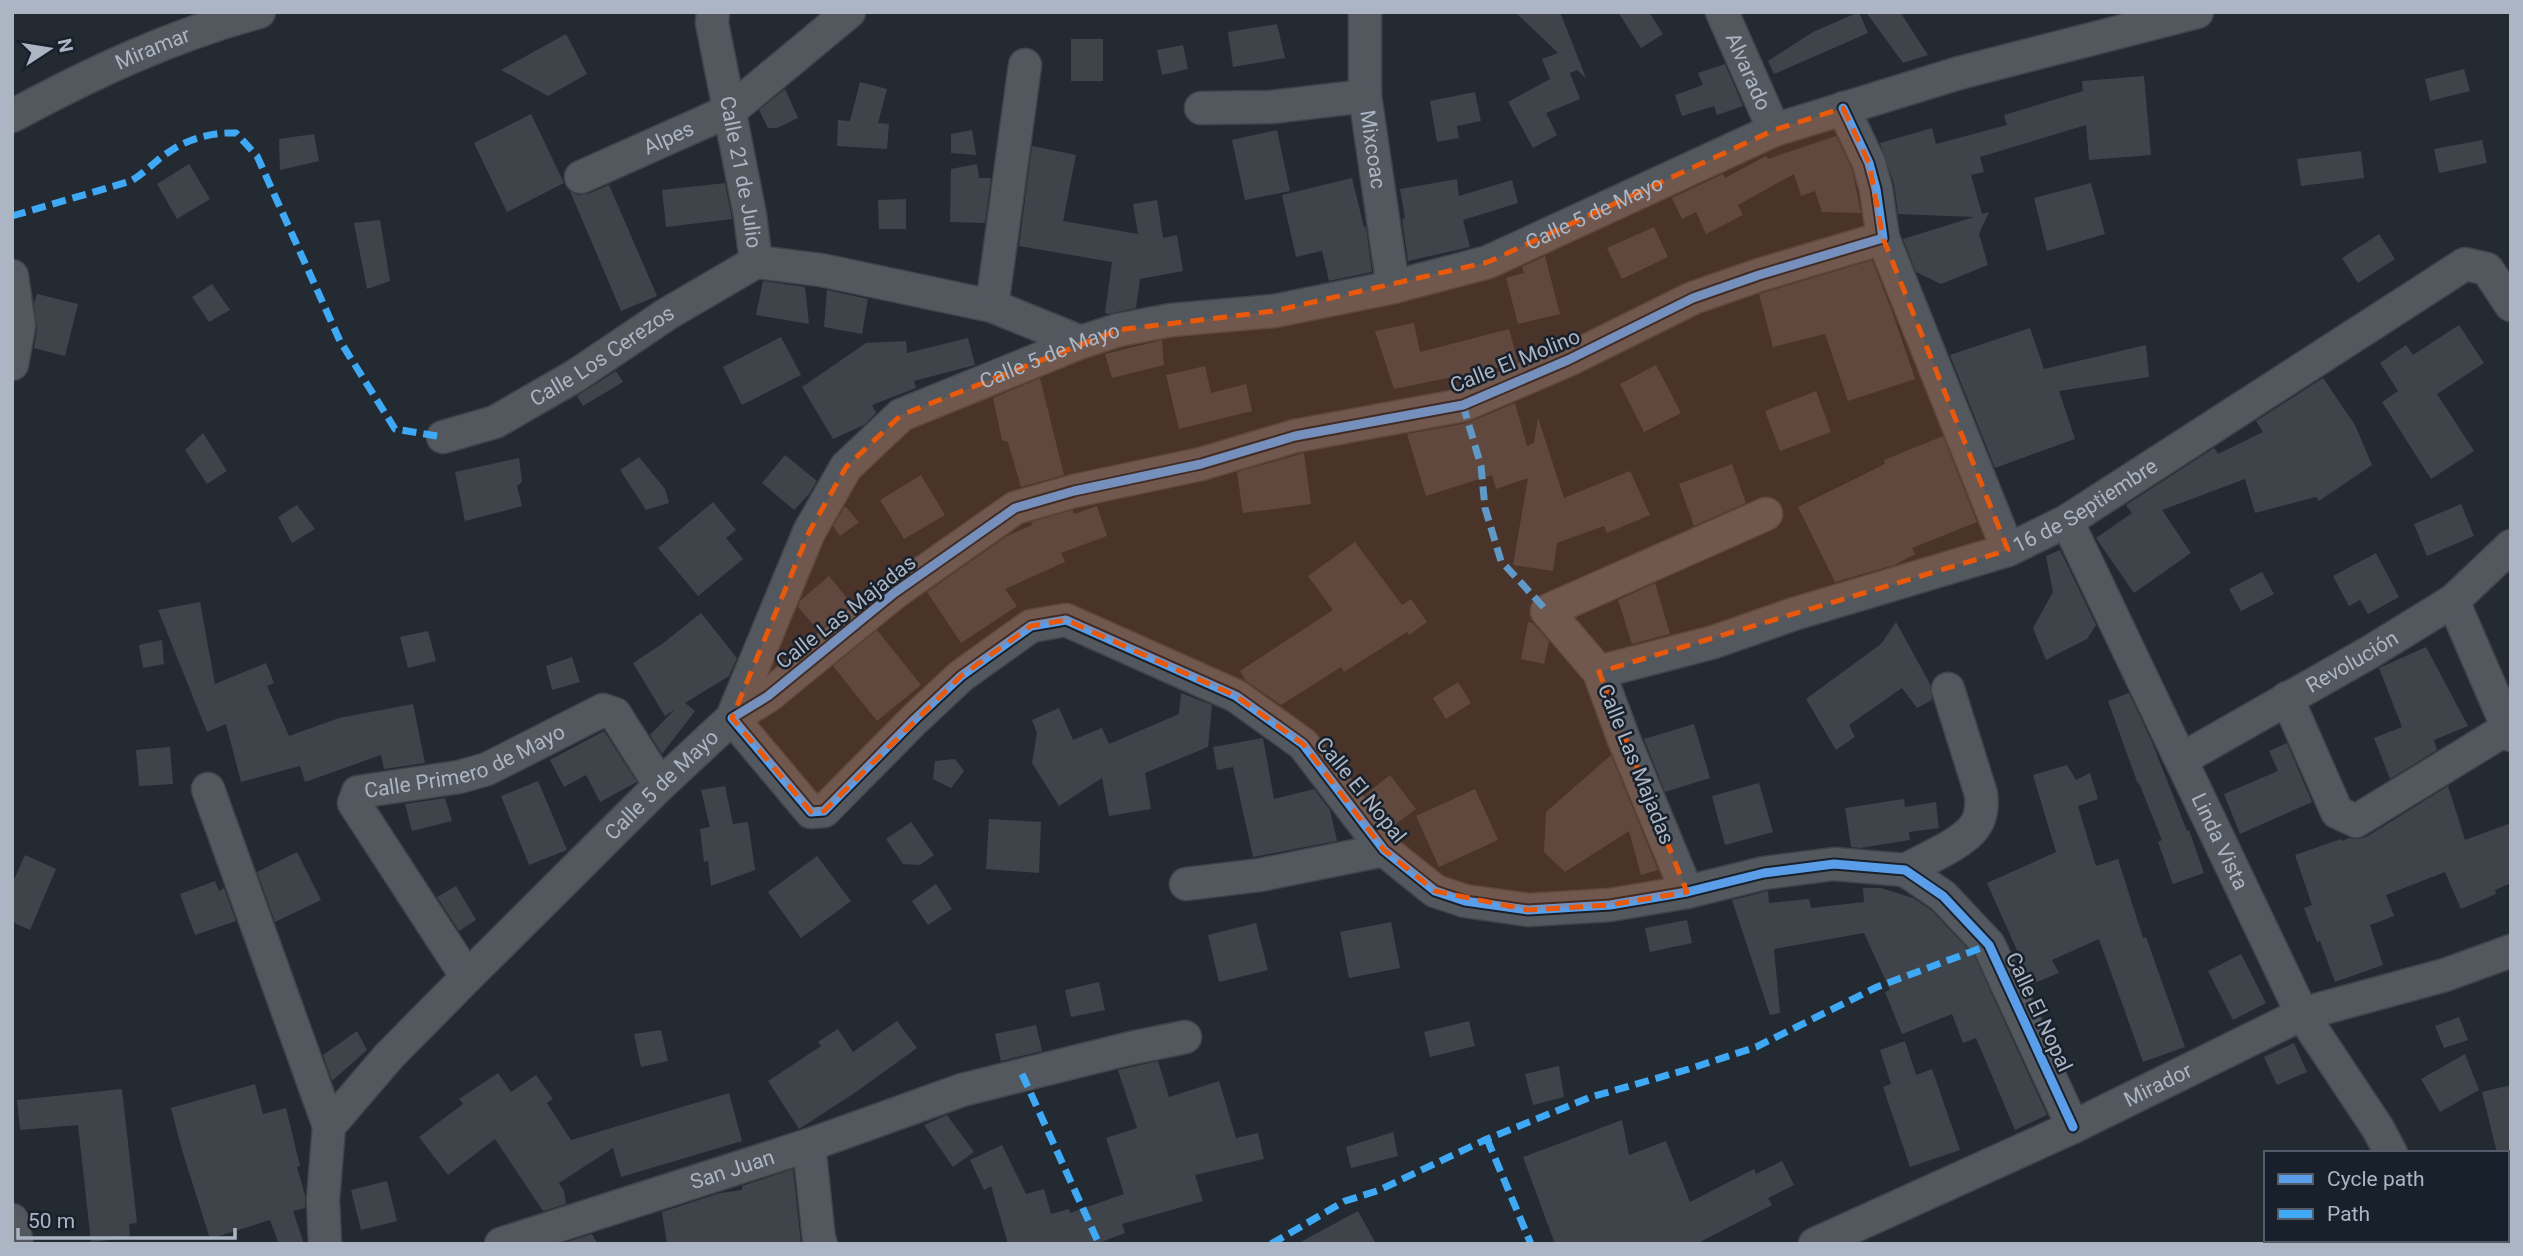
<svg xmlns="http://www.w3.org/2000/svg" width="2523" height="1256" viewBox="0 0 2523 1256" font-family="Roboto,sans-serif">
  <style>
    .building { fill: #3f444b }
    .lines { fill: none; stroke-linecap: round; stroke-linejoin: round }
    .street-casing { stroke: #40444a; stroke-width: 35 }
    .street { stroke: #53585f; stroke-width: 32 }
    .quiet { stroke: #3fa9f5; stroke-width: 7; stroke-dasharray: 14 7; stroke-linecap: butt }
    .cycleway-casing { stroke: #18202b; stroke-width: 13 }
    .cycleway { stroke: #5a9eea; stroke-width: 9 }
    .marked { fill: #e8590c; fill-opacity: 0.2; stroke: #e8590c; stroke-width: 5; stroke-dasharray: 14 9; stroke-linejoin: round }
    .labels { text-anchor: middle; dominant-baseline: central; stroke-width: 5; stroke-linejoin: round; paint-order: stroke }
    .street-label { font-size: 21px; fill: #acb5c3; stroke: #18202b }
  </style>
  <rect width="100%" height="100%" fill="#242a31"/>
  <path class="building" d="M1515,12H1560L1586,78L1577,70L1570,73L1580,99L1546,113L1557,135L1533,148L1508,102L1550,79L1542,59L1558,53Z
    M1618,12H1649L1663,34L1641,48Z
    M1859,12L1868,33L1774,74L1768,61L1813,32Z
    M1866,12H1900L1928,55L1903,63Z
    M1277,24L1285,58L1233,67L1228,32Z
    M566,34L587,74L548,96L501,70Z
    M1071,39H1103V81H1071Z
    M1183,45L1188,69L1162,75L1157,50Z
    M1725,64L1743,106L1717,115L1714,106L1682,116L1675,95L1703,85L1698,73Z
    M2464,69L2470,91L2430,101L2425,79Z
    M2144,76L2151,155L2089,160L2086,125L1980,157L1984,172L1971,175L1982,214L1989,212L1979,234L1988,265L1941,284L1916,272L1903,239L1974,217L1898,214L1894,184L1880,143L1932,128L1936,144L2007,125L2004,115L2083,91L2082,81Z
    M860,82L887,89L878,123L889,124L887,149L837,146L838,120L850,121Z
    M785,89L798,118L777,128H768L759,110Z
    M1475,92L1481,121L1457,126L1459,138L1437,142L1430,101Z
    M531,114L564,183L507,212L474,143Z
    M972,130L976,155L951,153V134Z
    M1277,130L1290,191L1245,200L1232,140Z
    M314,134L319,161L280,170L279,139Z
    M1836,136L1852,169L1861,213L1822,212L1815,191L1801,196L1794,174L1738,205L1743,215L1706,234L1696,212L1682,219L1672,198L1723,174L1725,178L1766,156L1768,159Z
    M2482,140L2487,163L2439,173L2434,149Z
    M1032,146L1076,155L1063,221L1138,234L1133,204L1157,200L1163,238L1177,235L1183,271L1140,279L1136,308L1108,314L1105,313L1112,262L1019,246Z
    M2361,151L2364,178L2301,186L2297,159Z
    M189,164L210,199L177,219L157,184Z
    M977,164L979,178H991L985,223L950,222L951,169Z
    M1352,178L1364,227H1366L1372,272L1329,281L1322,251L1296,257L1282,195Z
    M1457,179L1459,196L1512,180L1518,203L1463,220L1470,247L1408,261L1402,219L1405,218L1400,189Z
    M725,183L732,219L666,227L662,190Z
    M2091,183L2105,234L2047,251L2034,198Z
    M609,185L657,296L621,311L570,191L578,195L588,194Z
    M906,199V229H879L878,200Z
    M380,220L390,281L367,289L354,223Z
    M1654,227L1668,257L1622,279L1607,248Z
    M2379,234L2395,259L2358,283L2342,258Z
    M1545,256L1560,314L1518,324L1506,278L1524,273L1522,267Z
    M1872,260L1892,311L1915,379L1848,401L1825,334L1773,347L1759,294Z
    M763,281L805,287L809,324L756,315Z
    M212,284L230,310L209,322L192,297Z
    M827,290L868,299L862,334L824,327Z
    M37,294L78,304L65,356L34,348L37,329L34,304Z
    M1414,323L1420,352L1509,329L1518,362L1507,366L1394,389L1375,331Z
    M2459,325L2484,363L2437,394L2474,451L2431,479L2382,402L2398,391L2380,363L2406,345L2413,355Z
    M2030,328L2044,369L2146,345L2149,377L2059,391L2075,439L1995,468L1950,355Z
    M781,337L801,375L742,405L723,367Z
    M968,338L975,365L914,381L916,388L872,405L876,413L864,425L833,439L802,387L866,343L906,341L907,353Z
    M1162,340L1164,365L1112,378L1105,354Z
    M1656,365L1681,413L1644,432L1620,384Z
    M1205,366L1211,393L1246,384L1252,411L1179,429L1166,375Z
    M616,371L623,382L583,406L577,396Z
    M1040,378L1064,475L1021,487L1008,442L1002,440L993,398Z
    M2323,378L2355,425L2372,465L2319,501L2316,497L2255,513L2245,479L2162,510L2191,553L2134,593L2096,538L2132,513L2126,505L2214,448L2218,454L2263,432L2256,421Z
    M1816,391L1831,432L1780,451L1765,411Z
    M1515,403L1527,446L1534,443L1538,418L1564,498L1630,471L1650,515L1607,533L1604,526L1557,543L1553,571L1513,565L1528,478L1496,489L1492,475L1426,496L1407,434L1467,423Z
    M203,433L227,471L207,484L185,450Z
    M1943,436L1977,522L1912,548L1915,554L1895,565L1835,582L1798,507L1885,464L1884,460Z
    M1304,453L1311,504L1243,513L1237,472Z
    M785,455L817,481L809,494L794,510L762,483Z
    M639,457L665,489L669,503L646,510L620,470Z
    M519,458L522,482L517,486L522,506L465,521L455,472Z
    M1732,464L1746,503L1694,526L1679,484Z
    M921,475L945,515L904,539L880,500Z
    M713,502L736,530L726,538L743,559L698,596L658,548Z
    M2461,504L2474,536L2427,556L2414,524Z
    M297,505L315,529L292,543L278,517Z
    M845,506L859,522L840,536L833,526Z
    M1097,506L1107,536L1061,553L1065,562L1005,589L1017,606L961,643L927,592L1007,536L1032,525L1031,522L1073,510L1074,514Z
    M1355,542L1402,605L1411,599L1427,622L1409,635L1407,632L1344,672L1341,667L1281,705L1246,681L1240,671L1333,610L1308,576Z
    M2060,550L2096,625L2087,639L2046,660L2033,628L2053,592L2046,556Z
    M2376,553L2399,597L2368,614L2360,600L2349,606L2333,576Z
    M2262,572L2274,594L2241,611L2229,589Z
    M829,576L852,604L819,631L798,607L800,601Z
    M1655,583L1670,634L1632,644L1618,600Z
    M200,602L215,684L266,663L274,683L267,686L289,736L339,718L413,704L425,763L384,769L381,755L305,782L300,766L241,782L226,724L207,732L158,610Z
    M701,613L737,658L729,676L685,703L695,711L662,754L650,735L675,709L665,716L633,663L662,644Z
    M1528,622L1533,623L1549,641L1544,664L1521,659Z
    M1896,622L1930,684L1932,700L1917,708L1902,688L1849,725L1855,737L1836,750L1806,699L1881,644Z
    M877,630L921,685L877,721L833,666Z
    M428,631L436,661L408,668L400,637Z
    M162,640L164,664L143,668L139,645Z
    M2426,647L2468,726L2434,740L2437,750L2390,779L2374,738L2402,727L2379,668Z
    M572,657L580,682L552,690L546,666Z
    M1458,682L1471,703L1446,719L1433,698Z
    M1181,693L1212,705L1208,747L1145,773L1151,809L1109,816L1102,778L1059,806L1032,763L1037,733L1032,720L1059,708L1073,740L1102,728L1109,744L1179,714Z
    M2129,693L2152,742L2187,831L2189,830L2204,873L2173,884L2158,842L2162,840L2139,783L2138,784L2108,701Z
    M1694,724L1710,778L1665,792L1644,739Z
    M604,731L637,782L600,802L586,775L564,787L550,760Z
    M1263,738L1274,799L1314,789L1330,810L1337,841L1253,857L1233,767L1217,770L1213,747Z
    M2287,743L2312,802L2240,834L2224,794L2278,771L2269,751Z
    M170,747L173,784L139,786L136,750Z
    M1611,755L1658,870L1641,875L1629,831L1565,872L1544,852L1546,812Z
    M955,759L964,771L951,788L933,779L935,761Z
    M2067,765L2076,780L2090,773L2098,799L2078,806L2096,866L2118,859L2143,938L2146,937L2185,1047L2143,1062L2099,939L2052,960L2059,973L2032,984L1987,883L2056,852L2033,775Z
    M1390,775L1416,809L1390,828L1365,795Z
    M538,781L567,850L529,865L501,796Z
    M1759,783L1773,832L1725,845L1712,796Z
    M725,786L733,824L748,822L755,870L711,886L708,861L704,862L700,829L710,827L701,790Z
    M2448,786L2465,840L2511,823V883L2495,890L2496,894L2461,909L2445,872L2386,895L2394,916L2370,925L2383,965L2335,982L2320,941L2317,942L2304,908L2312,905L2295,855L2341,839L2342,841L2349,838L2358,839L2366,837Z
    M1475,789L1498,840L1439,867L1416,816Z
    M445,798L452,821L412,831L405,804Z
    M1904,799L1905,807L1936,802L1939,828L1909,832L1910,840L1860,848L1851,847L1845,808Z
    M989,819L1041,822L1039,873L986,869Z
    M911,822L934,855L920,865L903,864L886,839Z
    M297,852L321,900L275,922L257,872Z
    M25,855L56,869L30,930L12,922V884Z
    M817,856L851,901L801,938L768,892Z
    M215,881L219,891L224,888L236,921L195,935L180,894Z
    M936,884L952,909L928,925L912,901Z
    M456,886L476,920L459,931L437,897Z
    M1863,888H1881L1913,898L1931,910L1974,955L2047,1115L2015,1130L1976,1038L1963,1043L1952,1014L1902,1034L1885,992L1890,990L1864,933L1774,949L1780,1013L1770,1015L1732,900L1768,891L1769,903L1809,899L1811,908L1864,902Z
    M1687,920L1692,943L1650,952L1645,928Z
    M1391,922L1400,968L1349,978L1340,932Z
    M1256,923L1268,970L1219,982L1208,935Z
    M2241,954L2266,1003L2233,1020L2208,971Z
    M1099,982L1105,1010L1071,1017L1065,990Z
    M2459,1017L2468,1040L2444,1048L2435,1026Z
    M897,1021L917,1048L856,1092L799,1129L768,1081L821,1046L818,1042L838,1029L853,1052Z
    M1469,1021L1475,1046L1430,1057L1424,1032Z
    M1036,1025L1042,1051L1001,1061L995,1034Z
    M661,1030L668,1061L641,1067L634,1034Z
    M357,1031L367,1050L332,1081L323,1055Z
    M1905,1041L1916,1075L1932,1069L1960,1150L1910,1167L1883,1087L1891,1084L1880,1050Z
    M2294,1043L2307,1072L2277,1085L2264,1057Z
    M2465,1054L2479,1090L2440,1112L2421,1079Z
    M1158,1061L1169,1097L1219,1081L1236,1138L1258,1133L1264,1159L1195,1175L1203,1201L1122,1224L1125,1233L1096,1244H1008L991,1186L984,1190L970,1160L1002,1145L1026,1194L1044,1189L1051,1214L1069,1209L1070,1213L1124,1194L1106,1138L1137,1128L1118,1070Z
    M1559,1066L1564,1097L1533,1105L1525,1074Z
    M498,1073L511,1092L536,1075L553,1099L547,1103L571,1140L729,1093L742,1141L621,1177L613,1148L559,1183L564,1191L566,1204L543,1211L495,1139L448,1175L419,1137L463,1104L459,1099Z
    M255,1084L263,1114L286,1108L300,1166L297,1167L305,1195V1208L293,1211L304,1244H279L270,1220L210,1239L182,1150L171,1108Z
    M2511,1085V1172L2507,1173V1153H2497L2482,1092Z
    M122,1089L137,1223L129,1224L130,1238L91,1242L78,1125L20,1130L17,1100Z
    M947,1115L974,1152L953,1167L924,1125Z
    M1622,1120L1629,1155L1666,1141L1690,1202L1754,1169L1756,1174L1782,1161L1794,1185L1768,1198L1772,1205L1696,1244H1555L1523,1157Z
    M1393,1132L1398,1156L1351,1168L1346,1147Z
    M793,1169L801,1244H667L662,1212L720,1193L742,1190V1186Z
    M387,1181L397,1221L361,1230L351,1190Z
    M1358,1211L1376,1244H1297Z
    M592,1234L598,1244L564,1243Z"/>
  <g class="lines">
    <defs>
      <g id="street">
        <path id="s1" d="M713,12L712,23L750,215L756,262L821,270L992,306L1081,342"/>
        <path id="s2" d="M1365,12V96L1393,287"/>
        <path id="s3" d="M1722,12L1774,130"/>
        <path d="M1201,108L1271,107L1365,96"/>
        <path d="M1843,108L1869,163L1876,189L1883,238L1759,275L1693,298L1568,360L1463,405L1295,436L1201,464L1074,491L1015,508L894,593L768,696L732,718L811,812L824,811L914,720L961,676L1031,626L1066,620L1236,696L1303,744L1384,850L1435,891L1465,901L1528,910L1610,905L1687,892L1764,873L1834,864L1905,870L1943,896L1989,945L2073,1127"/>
        <path id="s4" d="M12,116C90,74 172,35 259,12"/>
        <path id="s5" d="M581,177L731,110L849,12"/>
        <path d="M1883,238L2008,550"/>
        <path d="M12,276L19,326L12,364"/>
        <path d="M992,306L1025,65"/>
        <path id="s6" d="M443,437L495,422L575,376L667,314L756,262"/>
        <path id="s7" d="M2067,521L2302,1014L2377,1127L2391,1153"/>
        <path d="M2453,601L2511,735"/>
        <path id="s8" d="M1599,672L1714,642L1794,614L2008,550L2067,521L2465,264L2487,269L2511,305"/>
        <path d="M2287,698L2337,812L2356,821L2508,728"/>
        <path id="s9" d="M2182,759L2370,652L2453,601L2511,546"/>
        <path d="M208,789L329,1126"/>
        <path d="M1905,870C1925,859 1963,844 1975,826C1982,816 1982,805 1981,794L1948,689"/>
        <path d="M1186,884L1260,875L1384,850"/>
        <path d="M1687,892L1623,737L1599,672L1547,611L1766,514"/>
        <path id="s10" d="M467,977L354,803L358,792L459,777L487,769L603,710L615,714L660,785"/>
        <path d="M809,1145L819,1239L821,1244"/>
        <path d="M12,1220L17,1244"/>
        <path d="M2439,1240L2441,1244"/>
        <path id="s11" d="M325,1244L323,1200L329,1126L389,1056L467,977L660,785L732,718L809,532L846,467L901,415L1081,342L1118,330L1171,320L1274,311L1393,287L1488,262L1774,130L1959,73L2197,12"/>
        <path id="s12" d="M501,1244L809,1145L962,1090L1131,1048L1185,1037"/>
        <path id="s13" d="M1815,1244L2073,1127L2302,1014L2445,975L2511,951"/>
      </g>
    </defs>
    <use href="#street" class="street-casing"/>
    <use href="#street" class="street"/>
    <path class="quiet" d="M12,216L131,181C146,172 157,159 172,150C190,138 215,132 236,133L257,156L340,341L395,429L443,437
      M1463,405L1481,466L1485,508L1501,561L1547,611
      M1022,1074L1099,1244
      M1487,1139L1531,1244
      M1271,1244L1345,1201L1377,1191L1487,1139L1591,1097L1689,1069L1756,1047L1877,987L1989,945"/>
    <defs>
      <path id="cycleway" d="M1843,108L1869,163L1876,189L1883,238L1759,275L1693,298L1568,360L1463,405L1295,436L1201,464L1074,491L1015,508L894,593L768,696L732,718L811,812L824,811L914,720L961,676L1031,626L1066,620L1236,696L1303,744L1384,850L1435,891L1465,901L1528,910L1610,905L1687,892L1764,873L1834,864L1905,870L1943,896L1989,945L2073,1127"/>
    </defs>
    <use href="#cycleway" class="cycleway-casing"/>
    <use href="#cycleway" class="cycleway"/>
  </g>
  <path class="marked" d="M1843,108L1869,163L1883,238L2008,550L1599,672L1687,892L1610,905L1528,910L1435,891L1384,850L1303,744L1236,696L1066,620L1031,626L961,676L824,811L811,812L732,718L809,532L846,467L901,415L1118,330L1274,311L1488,262L1774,130Z"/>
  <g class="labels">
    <g class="street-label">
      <text stroke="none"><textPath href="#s4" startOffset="156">Miramar</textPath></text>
      <text stroke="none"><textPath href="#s3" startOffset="65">Alvarado</textPath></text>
      <text stroke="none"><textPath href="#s5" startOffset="96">Alpes</textPath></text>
      <text stroke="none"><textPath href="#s2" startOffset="138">Mixcoac</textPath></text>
      <text stroke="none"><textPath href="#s1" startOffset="163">Calle 21 de Julio</textPath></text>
      <text stroke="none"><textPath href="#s11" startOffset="1771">Calle 5 de Mayo</textPath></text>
      <text stroke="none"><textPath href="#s6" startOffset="180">Calle Los Cerezos</textPath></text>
      <text stroke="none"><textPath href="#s11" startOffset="1204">Calle 5 de Mayo</textPath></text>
      <text transform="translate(1515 361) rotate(-22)">Calle El Molino</text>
      <text stroke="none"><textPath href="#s8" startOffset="516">16 de Septiembre</textPath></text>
      <text transform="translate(846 612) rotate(-38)">Calle Las Majadas</text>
      <text stroke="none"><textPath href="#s9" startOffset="196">Revolución</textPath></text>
      <text stroke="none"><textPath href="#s10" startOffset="331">Calle Primero de Mayo</textPath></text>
      <text transform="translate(1636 764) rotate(68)">Calle Las Majadas</text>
      <text stroke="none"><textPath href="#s11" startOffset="595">Calle 5 de Mayo</textPath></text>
      <text transform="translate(1361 790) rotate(51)">Calle El Nopal</text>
      <text stroke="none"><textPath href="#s7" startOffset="355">Linda Vista</textPath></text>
      <text transform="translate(2039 1012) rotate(65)">Calle El Nopal</text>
      <text stroke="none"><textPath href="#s13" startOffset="378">Mirador</textPath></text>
      <text stroke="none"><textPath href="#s12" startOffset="243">San Juan</textPath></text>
    </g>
  </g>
  <rect width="2523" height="1256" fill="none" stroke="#acb5c3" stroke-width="28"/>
  <rect x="2264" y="1151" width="245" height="91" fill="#18202b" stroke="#535c68" stroke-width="2"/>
  <rect x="2278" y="1174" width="35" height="10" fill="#5a9eea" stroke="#535c68" stroke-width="2"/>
  <text x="2327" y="1186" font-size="21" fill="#acb5c3">Cycle path</text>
  <rect x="2278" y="1209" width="35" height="10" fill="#3fa9f5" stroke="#535c68" stroke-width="2"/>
  <text x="2327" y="1221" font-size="21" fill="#acb5c3">Path</text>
  <g transform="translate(49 49) rotate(78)" stroke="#18202b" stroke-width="5" paint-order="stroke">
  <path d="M0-5L12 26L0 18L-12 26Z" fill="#acb5c3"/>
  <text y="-10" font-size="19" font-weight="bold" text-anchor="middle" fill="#acb5c3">N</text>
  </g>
  <path d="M18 1228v10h217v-10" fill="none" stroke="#acb5c3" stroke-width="3.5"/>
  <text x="28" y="1228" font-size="21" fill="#acb5c3" stroke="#18202b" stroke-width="5" paint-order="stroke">50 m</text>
</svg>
